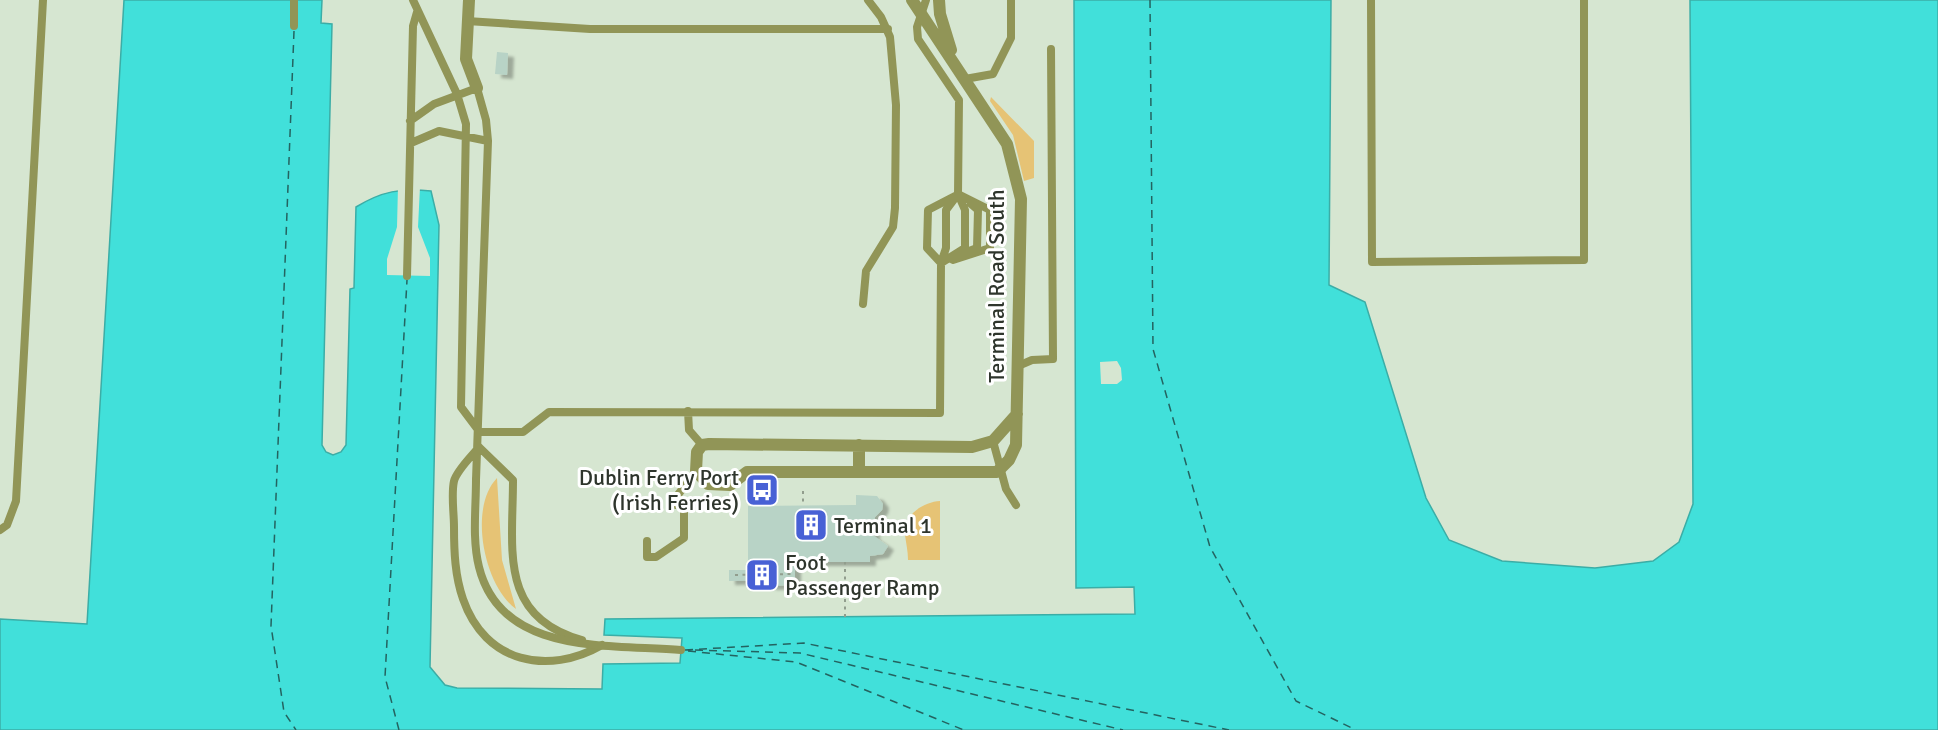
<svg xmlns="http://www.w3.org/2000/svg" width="1938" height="730" viewBox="0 0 1938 730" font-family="Signika,sans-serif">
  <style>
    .green { fill: #e6c375 }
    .water { fill: #41e0da; stroke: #3bada6; stroke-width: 1.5 }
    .pier { fill: #d6e6d1 }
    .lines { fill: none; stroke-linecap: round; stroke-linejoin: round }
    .ferry { stroke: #246360; stroke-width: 1.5; stroke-dasharray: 8 6; stroke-linecap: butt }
    .building { fill: #b8d3c6; filter: url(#shadow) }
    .path { stroke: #919d8d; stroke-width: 2; stroke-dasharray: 3 4.5; stroke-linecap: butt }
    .service { stroke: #919557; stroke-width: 8 }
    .minor { stroke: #919557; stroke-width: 12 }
    .service-bridge { stroke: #919557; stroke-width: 8 }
    .labels { text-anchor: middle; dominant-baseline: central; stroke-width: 6; stroke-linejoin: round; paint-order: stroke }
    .street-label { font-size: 22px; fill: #2e352c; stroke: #fff }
    .poi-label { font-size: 22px; fill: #2e352c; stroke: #fff; text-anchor: start }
  </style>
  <defs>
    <filter id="shadow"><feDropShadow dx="6" dy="4" stdDeviation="1.5" flood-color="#0004"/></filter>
  </defs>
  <rect width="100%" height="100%" fill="#d6e6d1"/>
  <path class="green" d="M991,97L1034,141V178L1024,181L1013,135L990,101Z
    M497,478L502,560L516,609C484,586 468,508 497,478Z
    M940,501V560H908C908,551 906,543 905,535C903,515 923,502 940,501Z"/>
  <path class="water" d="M124,0H322L321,23L332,24L322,445L326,452L333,455L341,452L346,445L350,289L354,288L356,207C382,191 401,188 431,191L439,225L430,667L445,685L457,688L602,689L603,664L680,663L682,638L604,635L605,619L1135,614L1134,587L1076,588L1074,0H1331L1329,285L1365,302L1426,498L1449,540L1502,561L1595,568L1653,561L1679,542L1693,504L1690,0H1938V730H0V619L87,624Z"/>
  <path class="pier" d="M398,186L420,187L418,227L430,258V276L387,275V259L397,227Z
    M1117,361L1121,368L1122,380L1117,384H1101L1100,362Z"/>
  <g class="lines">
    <path class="ferry" d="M1150,0L1153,349L1210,547L1296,701L1356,730
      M294,31L271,626L284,712L296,730
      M685,650L804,643L1229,730
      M695,650L800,653L1123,730
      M688,651L796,662L964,730
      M399,730L385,677L407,280"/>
  </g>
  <path class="building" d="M497,52L508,53L507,75L495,74Z
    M856,495L877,496L883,504L882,510L875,517L874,536L888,546L883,554L870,556V562H795V585L770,586L769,580L729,581V570H748V506L856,505Z"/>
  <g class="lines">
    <path class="path" d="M803,491V505
      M735,575L791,574V562
      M845,617V562"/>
    <path class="service" d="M294,0V26
      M413,0L457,94L466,124L461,407L479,431
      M926,0L917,27L918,39L959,100L958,194L965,210V248L941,263
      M1371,0L1372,262L1584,260V0
      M467,21L590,29H888
      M965,79L993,74L1011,38V0
      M410,121L434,104L477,88L486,120L488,141L476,480
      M411,143L439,131L488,141
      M969,251L977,248L978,210L971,204
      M953,260L990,248V210L958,194
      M941,263L927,248L928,210L955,196
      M407,276L413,26L417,12
      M863,304L866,271L893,227L895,208L896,105L890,37L881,17L868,0
      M1018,366L1032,360L1053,359L1051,49
      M688,411L689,430L702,445
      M479,432H523L549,412L940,413L941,263L946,248V210L958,194
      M993,441L1006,489L1016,505
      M479,447L513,480C513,549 498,617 582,640
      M479,447C472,456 457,470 454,481C451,494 454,513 454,527C454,552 455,576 463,599C485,663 548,676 602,645
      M0,530L7,525L16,501L43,0
      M647,541V557H656L684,538V506L676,505L677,496L696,471"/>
    <path class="minor" d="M469,0L466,59L477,88
      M912,0L1007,144L1021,199L1016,445L1009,460L997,472H747L730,485L708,484L696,471L697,452L702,445L709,444L972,447L993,441L1017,414
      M939,0L940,14L951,50
      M859,472V445"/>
    <path class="service-bridge" d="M476,480C476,508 472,539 479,567C501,656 610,644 681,650"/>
  </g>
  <defs>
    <symbol id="bus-square" viewBox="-11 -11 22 22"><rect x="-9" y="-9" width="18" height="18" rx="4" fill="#4861d5" stroke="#fff"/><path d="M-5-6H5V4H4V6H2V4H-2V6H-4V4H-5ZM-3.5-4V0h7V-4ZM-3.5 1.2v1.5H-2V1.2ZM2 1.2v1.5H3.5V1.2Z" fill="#fff"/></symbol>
    <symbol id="building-square" viewBox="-11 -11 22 22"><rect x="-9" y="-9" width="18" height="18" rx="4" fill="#4861d5" stroke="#fff"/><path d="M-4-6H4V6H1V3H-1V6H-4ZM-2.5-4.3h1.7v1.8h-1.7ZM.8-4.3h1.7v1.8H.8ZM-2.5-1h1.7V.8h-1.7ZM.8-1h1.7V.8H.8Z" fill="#fff"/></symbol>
  </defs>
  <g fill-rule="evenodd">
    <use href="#bus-square" x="743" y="471" width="38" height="38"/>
    <use href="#building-square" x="792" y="506" width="38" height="38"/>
    <use href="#building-square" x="743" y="556" width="38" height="38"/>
  </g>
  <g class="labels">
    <g class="street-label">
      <text transform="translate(996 286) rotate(-90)">Terminal Road South</text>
    </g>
    <g class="poi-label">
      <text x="739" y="477" text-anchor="end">Dublin Ferry Port<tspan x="739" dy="25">(Irish Ferries)</tspan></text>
      <text x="834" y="525">Terminal 1</text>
      <text x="785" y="562">Foot<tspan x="785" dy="25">Passenger Ramp</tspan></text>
    </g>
  </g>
</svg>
